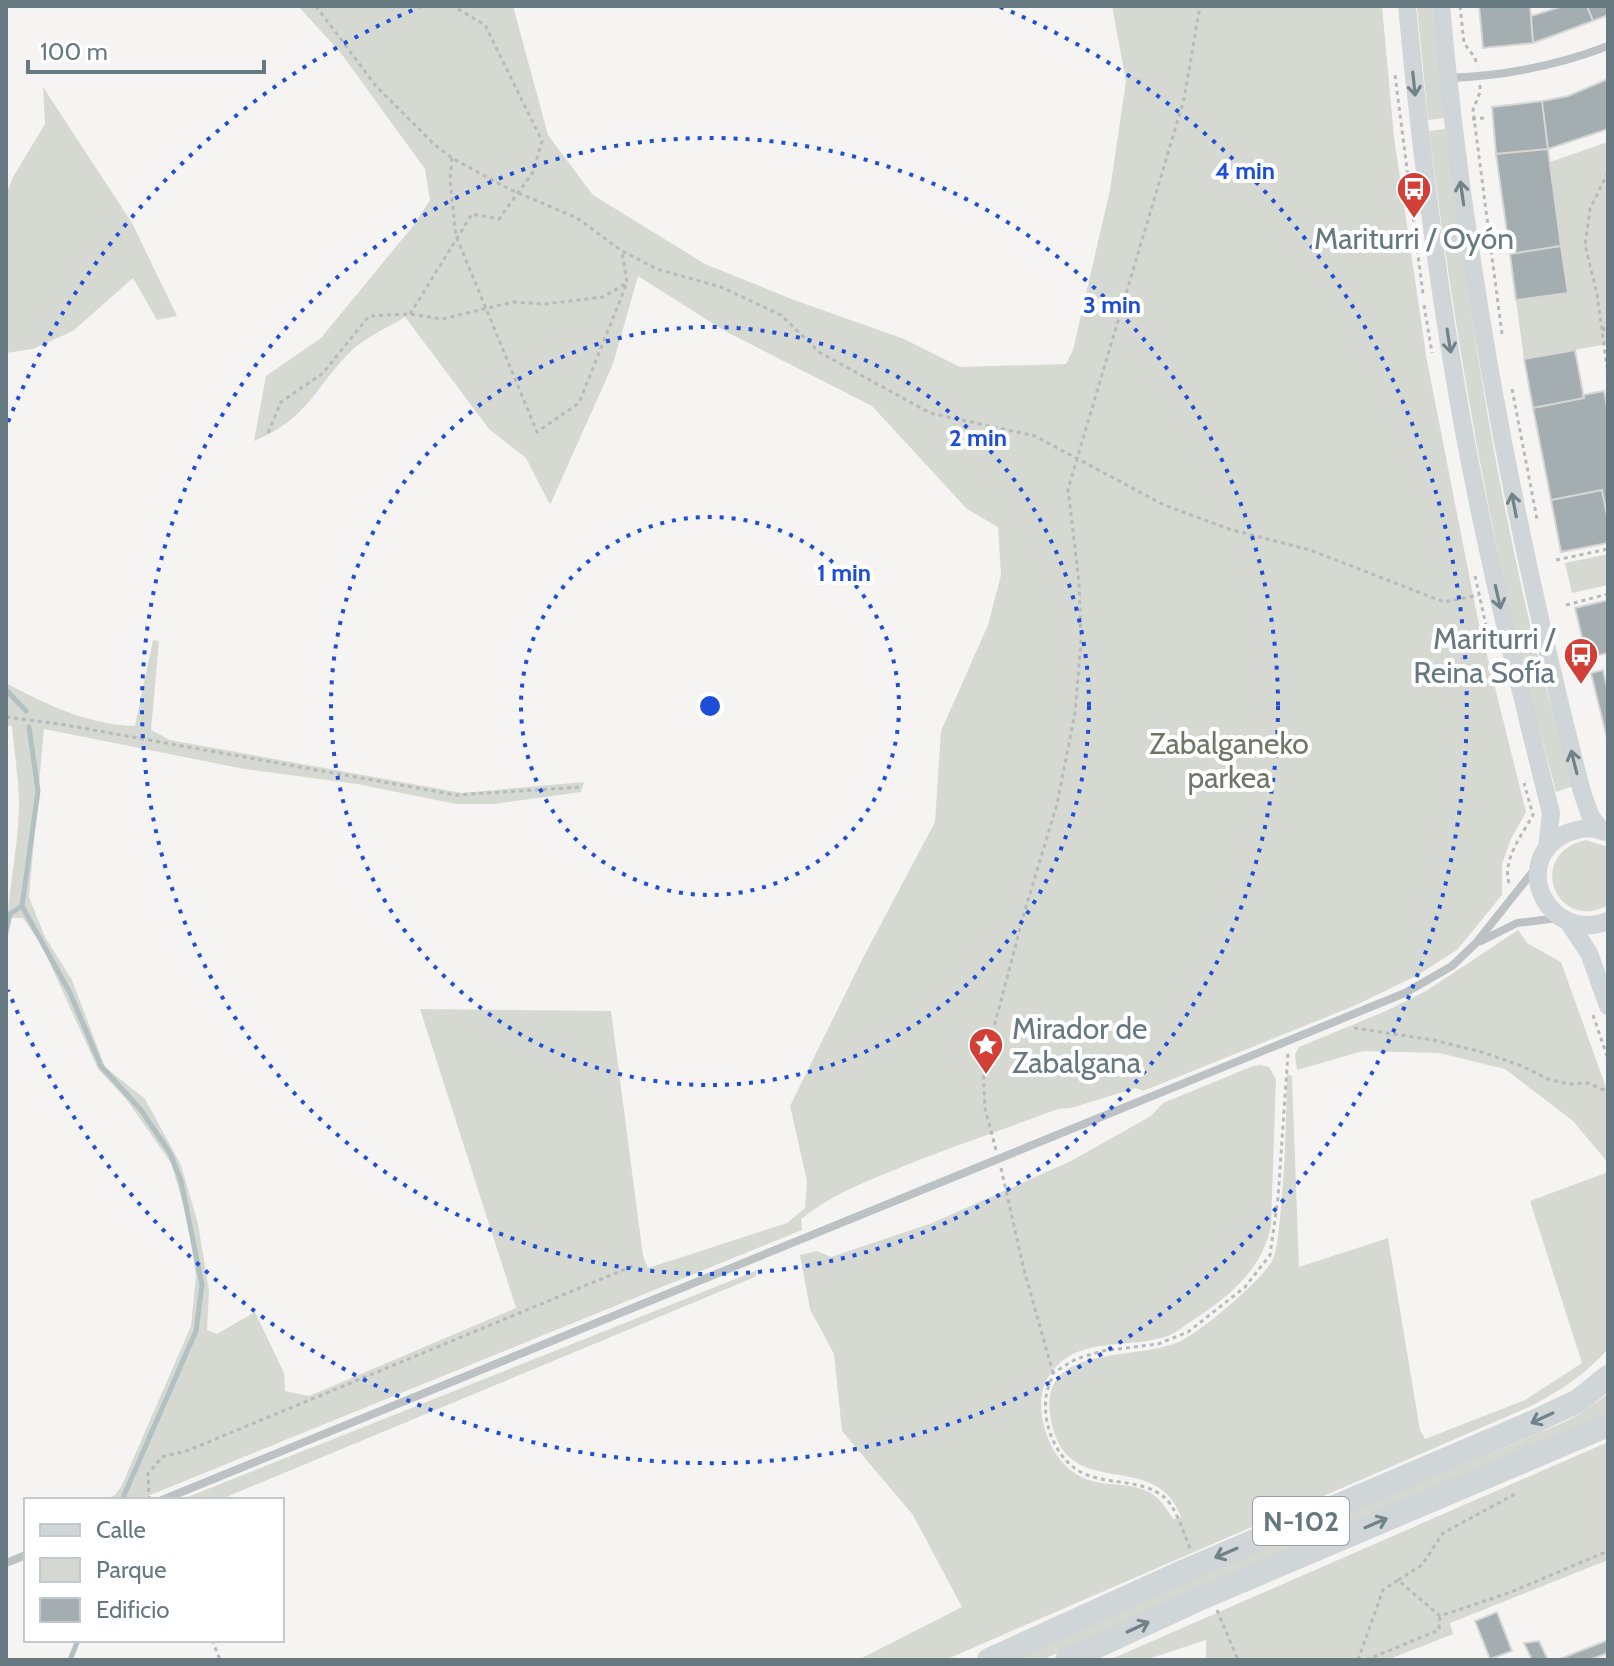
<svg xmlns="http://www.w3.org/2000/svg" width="1614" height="1666" viewBox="0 0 1614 1666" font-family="Cabin,sans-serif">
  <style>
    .green { fill: #d6d9d1 }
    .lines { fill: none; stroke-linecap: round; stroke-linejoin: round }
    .stream { stroke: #b1c1c1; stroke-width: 5 }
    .building { fill: #a4adb0; stroke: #d6d6d4; stroke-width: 2 }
    .path { stroke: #b6babb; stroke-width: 3; stroke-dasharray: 4 4; stroke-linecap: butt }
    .street { stroke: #bcc1c3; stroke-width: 8 }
    .secondary { stroke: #d0d5d7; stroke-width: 18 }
    .highway { stroke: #d0d5d7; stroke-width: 24 }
    .oneway { stroke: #728289 }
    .ring { fill: none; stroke: #1d4ed8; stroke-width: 4; stroke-dasharray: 4 8 }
    .labels { text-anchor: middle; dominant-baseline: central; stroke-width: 8; stroke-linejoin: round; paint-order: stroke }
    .shield { fill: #fff; stroke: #95a1a6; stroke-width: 2 }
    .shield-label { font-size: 28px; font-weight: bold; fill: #677980 }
    .poi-label { font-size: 30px; fill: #677980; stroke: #fff }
    .park-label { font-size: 30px; fill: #6c7865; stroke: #fff }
    .centre { fill: #1d4ed8; stroke: #fff; stroke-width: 4 }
    .ring-label { font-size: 24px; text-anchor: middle; font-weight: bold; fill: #1d4ed8; stroke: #fff; stroke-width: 8; stroke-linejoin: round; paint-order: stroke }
  </style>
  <rect width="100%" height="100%" fill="#f5f4f2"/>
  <path class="green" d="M298,6H513L548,135L593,195L705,264L794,300L904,339L960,367L1066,364L1073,350L1110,190L1126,81L1112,6H1382L1394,137L1427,361L1477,615L1526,812L1511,839L1502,864V895L1457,950L1416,976L1354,1006L1143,1091L1136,1088L1071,1108L1058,1109C1002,1130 944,1149 889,1172C857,1185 827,1198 801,1219L802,1230L138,1500H104L115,1495L121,1487L191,1326L196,1276L187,1217L171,1163L126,1099L98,1069L42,946L23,918H12L6,947C6,900 18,853 19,806C19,779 14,752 12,726L6,725V683C45,704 89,725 135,726L153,640L159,641L151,730L170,740L462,793L584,782L581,792L493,804H456L357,784L244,769L44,729L29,897L45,937L72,980L105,1067L145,1099L181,1165L198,1224L209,1291L207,1330L217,1334L255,1312L284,1373L285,1391L309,1396L516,1308L420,1009L611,1011L643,1256L648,1268L787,1223L805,1208L807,1181L790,1106L864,956L935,822L941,731L988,625L1001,575L998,527L967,509L872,406L723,330L638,276L613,364L550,505L526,458L489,429L405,317C387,328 362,339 348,354C313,391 306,420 254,441L266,376L321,338L413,226L430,200L425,169L340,52Z
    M1417,6H1432L1444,118L1428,120Z
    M43,87L132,223L177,316L157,320L133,278L73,331L33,349L6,353V195L13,177L45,124Z
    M1445,129C1466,286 1489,443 1524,598C1538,661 1556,723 1573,786L1556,792C1542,737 1526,682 1514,627C1477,464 1450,298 1429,131Z
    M1608,142V344L1524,359L1516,300L1567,293L1550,162Z
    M1608,554V585L1572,593L1565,563Z
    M1586,840L1608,847V905C1557,934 1524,854 1586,840Z
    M1518,930L1527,943L1561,962L1608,1093V1163L1573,1121L1505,1069L1439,1053L1363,1051L1297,1070L1295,1054L1299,1047L1386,1011L1426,991Z
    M1261,1065L1269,1067L1276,1079L1271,1226C1262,1269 1231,1295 1196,1318C1188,1323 1179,1331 1170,1335C1129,1352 1069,1331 1045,1384C1039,1398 1041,1413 1044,1426C1051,1453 1068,1476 1096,1482C1114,1486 1132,1483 1149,1492C1160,1498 1167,1509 1173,1519L1181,1517C1157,1450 1075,1499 1054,1432C1027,1342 1126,1362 1176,1343C1197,1336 1262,1280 1272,1261C1278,1249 1278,1232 1280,1219C1285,1171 1286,1123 1287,1074L1292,1076L1299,1267L1388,1238L1420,1430L1425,1439L1525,1400L1582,1363L1530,1201L1608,1172V1349C1586,1374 1560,1391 1531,1406L945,1660H858L962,1607L913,1515L842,1431L834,1354L810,1309L800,1255L817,1251L831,1257L932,1223L1071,1161L1151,1116L1163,1103L1253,1066Z
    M758,1270L755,1277L219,1500H180Z
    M1608,1394V1414L1238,1570L1042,1660H1018L1228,1564L1558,1425L1580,1414Z
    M1608,1442V1560L1450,1623L1453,1634L1387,1660H1206V1640L1145,1660H1109Z"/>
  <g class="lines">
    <path class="stream" d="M6,690L26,711
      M29,727L38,791L22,906L70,993L101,1066L141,1110L170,1153L181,1181L202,1285L196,1331L122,1500
      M6,929L10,914L22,906
      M70,1660L78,1640"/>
  </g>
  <path class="building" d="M1479,6H1530L1533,43L1483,48Z
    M1563,6H1587L1593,21L1533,43L1531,16Z
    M1587,6H1608V15L1593,21Z
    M1608,79V129L1548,149L1542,101L1568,96Z
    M1542,101L1548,149L1496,154L1492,107Z
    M1548,149L1561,246L1510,254L1496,154Z
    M1561,246L1568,293L1516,300L1510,254Z
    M1575,350L1584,398L1533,408L1524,359Z
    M1604,391L1608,412V521L1602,490L1551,500L1533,408L1584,398L1583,395Z
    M1602,490L1608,521V543L1561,552L1551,500Z
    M1608,600V653L1587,658L1575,608Z
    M1603,670L1608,692V743L1591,673Z
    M1497,1612L1512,1651L1490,1659L1475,1621Z
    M1608,1640V1653L1589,1660H1557Z
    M1539,1641L1548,1660H1532L1524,1643Z"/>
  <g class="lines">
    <path class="path" d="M316,6L376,86L435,145L452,158L507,188L577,218L622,251L657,269L721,287L781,315L819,352L930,413L1035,436L1164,505L1229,529L1310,550L1444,602L1479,595
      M1460,6L1464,43L1475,58L1477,66
      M1395,75L1423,294
      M1480,85V92L1473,110L1502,334
      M1472,119L1484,118
      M452,158L450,180L456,236L537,432L579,403L627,283L622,251
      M1608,172L1590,209L1585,245L1597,294L1608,374
      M1424,305L1432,353
      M410,314L472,214L499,219L533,172L542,141L485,25L453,6
      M1603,331L1608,320
      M1512,389L1537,519
      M268,433L281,402L323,373L369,316L410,314L442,319L513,302L545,304L603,297L627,283
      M1556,560L1608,549
      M1475,576L1490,643
      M1566,605L1608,594
      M6,717L60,724L456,795L582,787
      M1509,883C1502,860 1522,835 1533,815L1524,783
      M1593,1015L1608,1059
      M1354,1028L1433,1040L1482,1052L1522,1066L1548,1079L1568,1084L1588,1083L1608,1092
      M996,1150L985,1108L983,1069L1023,917L1057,804L1075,713L1081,640L1079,582L1068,489L1184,99L1200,6
      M1001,1168L1024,1270L1053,1373
      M149,1500L148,1474L162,1457L189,1450L635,1265
      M1190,1548C1183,1532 1176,1504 1160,1494C1138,1480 1111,1484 1087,1475C1058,1464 1042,1426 1046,1397C1047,1389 1051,1381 1053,1373L1076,1359L1102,1351L1158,1344L1188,1332L1245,1287L1270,1255L1278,1198L1288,1053
      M1398,1580L1422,1565L1443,1533L1515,1494
      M1217,1610L1238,1660
      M212,1640L220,1660
      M1358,1660L1383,1590L1398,1580L1440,1616L1511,1592L1608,1551
      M1366,1660L1439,1630L1440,1616"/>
    <path class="street" d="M1449,78C1505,76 1556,66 1608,46
      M1481,941L1517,923L1559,918
      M162,1500L1405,993L1452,966L1476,943L1534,870
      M6,1563L26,1555"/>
    <path class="secondary" d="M1407,6C1419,135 1435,264 1457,392C1481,533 1516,673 1551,813L1547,849
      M1441,6C1465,272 1515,533 1582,792L1590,815L1601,830
      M1605,832C1591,826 1577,828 1563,835C1510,863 1548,944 1608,921
      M1569,923L1589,953L1608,1006"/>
    <path class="highway" d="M989,1660L1187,1570L1536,1421L1578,1401L1608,1377
      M1067,1660L1199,1599L1608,1425"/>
  </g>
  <defs><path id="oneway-shaft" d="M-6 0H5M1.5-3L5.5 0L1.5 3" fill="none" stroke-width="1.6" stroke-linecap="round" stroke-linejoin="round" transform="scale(2)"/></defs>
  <g class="oneway">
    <use href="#oneway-shaft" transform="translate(1414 84) rotate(84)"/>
    <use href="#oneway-shaft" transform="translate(1462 193) rotate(-98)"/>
    <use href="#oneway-shaft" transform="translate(1449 341) rotate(81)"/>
    <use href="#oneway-shaft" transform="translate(1514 505) rotate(-101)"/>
    <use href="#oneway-shaft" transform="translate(1498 597) rotate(77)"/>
    <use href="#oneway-shaft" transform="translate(1574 762) rotate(-104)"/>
    <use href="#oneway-shaft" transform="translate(1542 1418) rotate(155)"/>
    <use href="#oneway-shaft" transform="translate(1376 1523) rotate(-23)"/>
    <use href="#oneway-shaft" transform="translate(1226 1553) rotate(157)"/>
    <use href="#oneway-shaft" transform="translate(1138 1627) rotate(-25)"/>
  </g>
  <g class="ring">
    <circle cx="710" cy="706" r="189"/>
    <circle cx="710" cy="706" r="379"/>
    <circle cx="710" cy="706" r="568"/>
    <path d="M8 422A757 757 0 0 1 420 7M1000 7A757 757 0 1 1 8 990"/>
  </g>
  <defs>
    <symbol id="bus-pin" viewBox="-11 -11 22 30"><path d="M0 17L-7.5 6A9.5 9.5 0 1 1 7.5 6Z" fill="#d13f36" stroke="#fff"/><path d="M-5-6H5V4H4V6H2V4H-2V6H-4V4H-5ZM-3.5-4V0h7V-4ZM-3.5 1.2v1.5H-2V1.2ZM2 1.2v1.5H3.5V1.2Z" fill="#fff"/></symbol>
    <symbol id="sight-pin" viewBox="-11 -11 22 30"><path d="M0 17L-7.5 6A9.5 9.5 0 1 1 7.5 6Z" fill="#d13f36" stroke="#fff"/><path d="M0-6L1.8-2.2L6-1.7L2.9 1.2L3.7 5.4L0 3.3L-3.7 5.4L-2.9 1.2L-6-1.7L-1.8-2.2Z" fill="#fff"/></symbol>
  </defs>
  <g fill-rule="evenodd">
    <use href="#bus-pin" x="1394" y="169" width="40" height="54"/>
    <use href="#bus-pin" x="1561" y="635" width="40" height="54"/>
    <use href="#sight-pin" x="966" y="1025" width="40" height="54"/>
  </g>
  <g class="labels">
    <rect class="shield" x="1253" y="1497" width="96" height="48" rx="6"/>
    <g class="shield-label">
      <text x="1301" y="1521">N-102</text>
    </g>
    <g class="poi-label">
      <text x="1414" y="238">Mariturri / Oyón</text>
      <text x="1555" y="638" text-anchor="end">Mariturri /<tspan x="1555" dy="34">Reina Sofía</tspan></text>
      <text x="1012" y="1028" text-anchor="start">Mirador de<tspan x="1012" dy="34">Zabalgana</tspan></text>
    </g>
    <g class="park-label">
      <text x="1229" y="743">Zabalganeko<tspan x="1229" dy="34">parkea</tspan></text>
    </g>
  </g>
  <circle cx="710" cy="706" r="12" class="centre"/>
  <g class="ring-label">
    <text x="1245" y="179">4 min</text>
    <text x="1112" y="313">3 min</text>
    <text x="978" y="446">2 min</text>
    <text x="844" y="581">1 min</text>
  </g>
  <rect width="1614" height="1666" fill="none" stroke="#677980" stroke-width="16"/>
  <rect x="24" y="1498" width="260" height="144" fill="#ffffff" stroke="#c2c9cc" stroke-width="2"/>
  <rect x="40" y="1524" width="40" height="12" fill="#d0d5d7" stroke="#c2c9cc" stroke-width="2"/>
  <text x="96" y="1538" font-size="24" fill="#677980">Calle</text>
  <rect x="40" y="1558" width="40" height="24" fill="#d6d9d1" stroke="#c2c9cc" stroke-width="2"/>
  <text x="96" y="1578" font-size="24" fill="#677980">Parque</text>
  <rect x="40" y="1598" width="40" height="24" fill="#a4adb0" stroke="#c2c9cc" stroke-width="2"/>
  <text x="96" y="1618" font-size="24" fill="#677980">Edificio</text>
  <path d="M28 60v12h236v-12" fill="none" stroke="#677980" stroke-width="4"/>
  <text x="40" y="60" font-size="24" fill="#677980" stroke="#ffffff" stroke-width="6" paint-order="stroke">100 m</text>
</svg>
